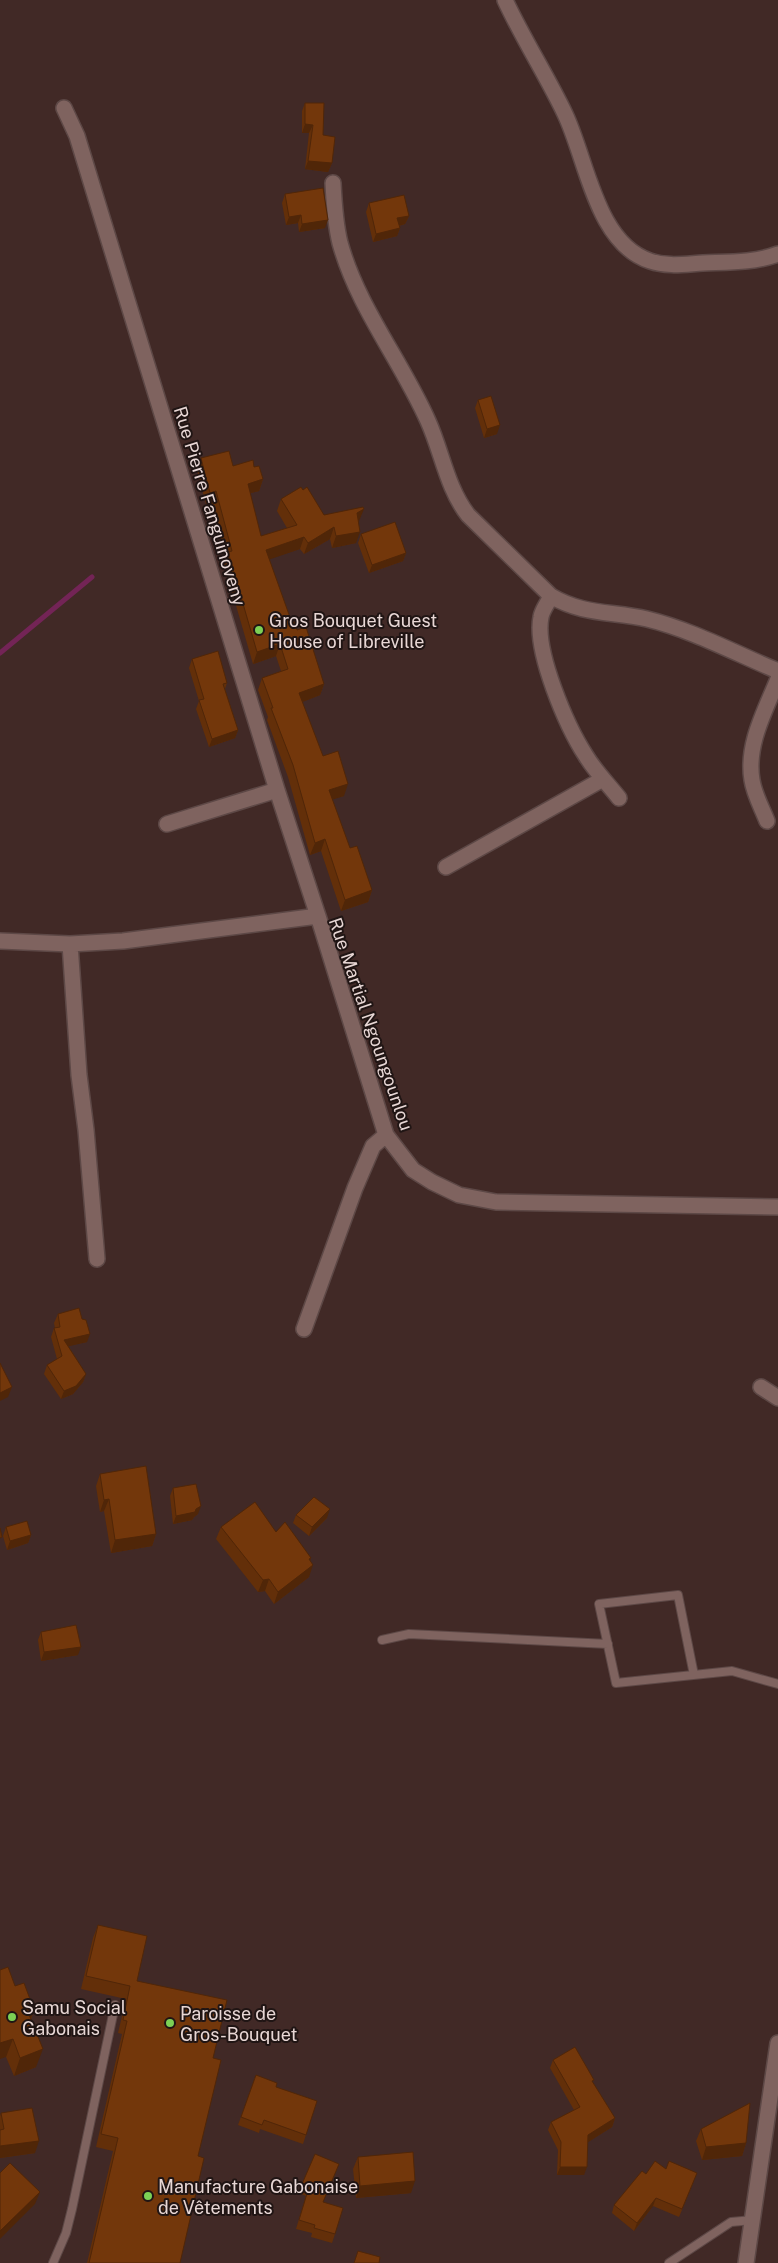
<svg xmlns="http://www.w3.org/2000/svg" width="778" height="2263" viewBox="0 0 778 2263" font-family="'Public Sans',sans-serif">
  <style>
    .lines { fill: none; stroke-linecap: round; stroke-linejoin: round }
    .stream { stroke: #732456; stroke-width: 5 }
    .lane-casing { stroke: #5d4846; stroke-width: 10 }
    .street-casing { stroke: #5d4846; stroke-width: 18 }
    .secondary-casing { stroke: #5d4846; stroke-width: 18 }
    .lane { stroke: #7f635f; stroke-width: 8 }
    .street { stroke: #7f635f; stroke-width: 15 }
    .secondary { stroke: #7f635f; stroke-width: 15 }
    .wall { fill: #632f09 }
    .shaded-wall { fill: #502608 }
    .building { fill: #73370b; stroke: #502608 }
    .poi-dot { fill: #7cd155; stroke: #201514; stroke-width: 2 }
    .labels { text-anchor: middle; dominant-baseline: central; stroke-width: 4; stroke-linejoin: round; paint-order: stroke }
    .street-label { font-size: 18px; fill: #e8d7d5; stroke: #201514 }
    .poi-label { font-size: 18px; fill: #e8d7d5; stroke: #201514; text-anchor: start }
  </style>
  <rect width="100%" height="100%" fill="#412926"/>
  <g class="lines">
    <path class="stream" d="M0,653L92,577"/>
    <defs>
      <path id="lane" d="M382,1640L409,1634L608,1644
        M694,1675L678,1595L599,1604L616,1683L732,1671L778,1684
        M53,2263L66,2233L72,2209L115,2005
        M669,2263L731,2222L753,2220"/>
      <path id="street" d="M505,0C523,39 547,76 565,114C587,160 596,243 650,261C667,267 685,264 703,263C728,262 754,263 778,254
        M64,108L77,136L277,790L318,916
        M333,183C334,203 335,223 340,243C358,308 401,360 428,421C442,452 447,488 468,515L551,596C583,615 612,611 647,619C692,630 735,653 778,671
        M551,596C548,603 542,610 541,617C534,651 567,727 586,756C595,771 608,784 619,798
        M767,821C762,808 754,794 752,780C746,745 765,711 778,679
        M167,824L277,790
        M446,867L603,779
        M0,941L70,944L123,941L318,916L386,1135L413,1170L432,1182L459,1195L496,1202L778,1207
        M70,944L79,1075L86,1130L97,1259
        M304,1329L355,1188L373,1146L386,1135
        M761,1387L778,1398"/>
      <path id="secondary" d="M746,2263L778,2043"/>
    </defs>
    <use href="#lane" class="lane-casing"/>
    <use href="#street" class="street-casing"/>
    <use href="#secondary" class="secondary-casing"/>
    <use href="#lane" class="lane"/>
    <use href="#street" class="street"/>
    <use href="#secondary" class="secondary"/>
  </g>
  <path class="wall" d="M305,103L323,135L332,163L328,172L305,169L309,133H302V111Z
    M285,194L325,228L299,232L298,223L286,225L282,203Z
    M369,203L409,216L405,224L399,226L400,228L397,236L373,242L366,212Z
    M478,400L497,434L484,438L475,408Z
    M201,458L233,466L254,467L263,479L259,491L250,493L261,536L287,528L277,511L281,499L303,490L324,515L359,521L358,522L356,543L332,548L330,539L304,554L300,549L269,559L292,623L297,630L324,684L320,695L302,702L323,756L344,796L332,799L350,848L372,890L368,902L341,911L321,851L310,855L288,777L267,720L268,717L258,690L262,678L281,671L276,656L253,664L224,564L226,558L211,503L206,504L197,470Z
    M361,534L406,553L403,561L369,573L358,543Z
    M192,659L227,683L225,689L238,730L235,738L209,747L196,709L199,701L189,668Z
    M58,1314L87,1342L68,1346L86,1374L83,1382L73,1394L61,1399L44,1374L47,1365L57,1359L51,1337L54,1328H55L54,1323Z
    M100,1474L156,1534L152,1546L111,1553L104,1511L100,1512L96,1486Z
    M173,1488L198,1514L194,1517L192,1520L173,1524L170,1496Z
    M296,1515L327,1518L309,1536L293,1523Z
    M6,1527L31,1535L28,1543L7,1550L3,1536Z
    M221,1527L276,1532L310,1561L309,1577L274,1604L265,1591L258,1592L216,1539Z
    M41,1632L78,1655L41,1661L38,1640Z
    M98,1925L137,1981L213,2058L198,2156L180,2263H87L113,2151L96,2147L122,2034L118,2033L126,1999L81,1989L93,1938Z
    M15,1986L34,2010L31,2019L36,2067L14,2076L6,2057Z
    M553,2060L593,2083L615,2118L612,2127L588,2142L584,2175H557L558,2150L548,2130L551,2122L574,2110L550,2068Z
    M256,2075L276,2087L317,2101L303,2144L260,2129L259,2133L238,2125Z
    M1,2113L35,2153L0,2158V2116Z
    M701,2129L746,2143L742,2156L702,2160L696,2141Z
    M358,2157L411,2193L356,2198L353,2169Z
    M339,2164L323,2202L335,2234L332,2243L311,2237L312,2233L296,2229L306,2196L299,2193L302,2184Z
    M666,2169L694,2181L679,2217L653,2206L634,2231L612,2213L614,2205L646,2174Z"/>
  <path class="shaded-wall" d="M305,124L313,125L309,133H302Z
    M308,161L332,163L328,172L305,169Z
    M301,215L298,223L286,225L289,217Z
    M409,216L405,224L394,227L397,218Z
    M328,220L325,228L299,232L302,224Z
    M400,228L397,236L373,242L376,234Z
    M500,425L497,434L484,438L487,429Z
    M263,479L259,491L243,495L248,484Z
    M216,491L211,503L206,504L210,493Z
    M364,509L359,521L352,525L357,513Z
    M334,527L330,539L304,554L308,543Z
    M360,532L356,543L332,548L336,536Z
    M304,537L300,549L262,562L266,550Z
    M406,553L403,561L369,573L372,565Z
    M280,644L276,656L253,664L257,652Z
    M324,684L320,695L295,705L299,693Z
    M238,730L235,738L209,747L212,739Z
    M348,784L344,796L325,802L329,790Z
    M325,839L321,851L310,855L315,843Z
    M372,890L368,902L341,911L345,900Z
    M90,1334L87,1342L61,1348L64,1340Z
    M86,1374L83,1382L73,1394L61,1399L64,1391Z
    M12,1387L8,1397L0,1401V1393Z
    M109,1499L104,1511L100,1512L104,1500Z
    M201,1506L198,1514L194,1517L192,1520L173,1524L176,1516L196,1509Z
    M330,1509L327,1518L309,1536L312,1527Z
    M156,1534L152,1546L111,1553L115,1540Z
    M31,1535L28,1543L7,1550L10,1541Z
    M311,1558L307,1569L313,1565L309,1577L274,1604L278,1592Z
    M269,1579L265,1591L258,1592L263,1580Z
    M81,1647L78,1655L41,1661L44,1652Z
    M34,2010L27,2028L28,2012Z
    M13,2039L6,2057L0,2059V2043Z
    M43,2049L36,2067L14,2076L20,2058Z
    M615,2118L612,2127L585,2144L588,2135Z
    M39,2141L35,2153L0,2158V2146Z
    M746,2143L742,2156L702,2160L706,2147Z
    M560,2167H587L584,2175H557Z
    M415,2181L411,2193L356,2198L360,2186Z
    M40,2192L35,2204L0,2239V2231Z
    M656,2198L653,2206L634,2231L637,2223Z"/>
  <path class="building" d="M305,103H324L323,135L335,137L332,163L308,161L313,125L305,124Z
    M323,188L328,220L302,224L301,215L289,217L285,194Z
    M404,195L409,216L397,218L400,228L376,234L369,203Z
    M491,396L500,425L487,429L478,400Z
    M229,451L233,466L253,460L254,467L259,466L263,479L248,484L261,536L297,525L281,499L301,487L303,490L307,487L324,515L363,507L364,509L357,513L360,532L336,536L334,527L308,543L304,537L266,550L292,623L295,622L297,630L306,627L324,684L299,693L323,756L338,751L348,784L329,790L350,848L357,846L372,890L345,900L325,839L315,843L293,765L271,708H273L262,678L288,669L280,644L257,652L228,552L232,551L216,491L210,493L201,458Z
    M395,522L406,553L372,565L361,534Z
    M218,651L227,683L223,684L238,730L212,739L199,700L204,699L192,659Z
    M79,1308L82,1319L86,1320L90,1334L64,1340L86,1374L76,1386L64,1391L47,1365L62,1356L54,1328L60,1327L58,1314Z
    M0,1363L12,1387L0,1393Z
    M146,1466L156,1534L115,1540L109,1499L104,1500L100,1474Z
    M196,1484L201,1506L196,1509L195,1512L176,1516L173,1488Z
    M314,1497L330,1509L312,1527L296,1515Z
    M255,1502L276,1532L285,1522L311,1558L309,1559L313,1565L278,1592L269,1579L263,1580L221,1527Z
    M27,1521L31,1535L10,1541L6,1527Z
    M0,1528L2,1537L0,1538Z
    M76,1625L81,1647L44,1652L41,1632Z
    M98,1925L147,1936L137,1981L227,2000L213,2058L221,2060L198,2156L204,2158L180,2263H89L118,2138L101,2134L127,2021L123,2020L130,1986L86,1976Z
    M8,1967L15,1986L24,1983L34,2010L28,2012L43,2049L20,2058L13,2039L0,2043V1970Z
    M575,2047L594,2080L592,2081L615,2118L588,2135L587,2167H560L561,2142L551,2122L580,2107L553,2060Z
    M256,2075L277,2083L276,2087L317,2101L306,2135L264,2120L262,2125L241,2117Z
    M750,2103L746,2143L706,2147L701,2129Z
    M32,2108L39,2141L0,2146V2130L4,2129L1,2113Z
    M413,2152L415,2181L360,2186L358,2157Z
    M315,2154L339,2164L323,2202L343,2208L335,2234L314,2228L315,2225L299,2220L309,2187L302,2184Z
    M655,2161L666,2169L669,2161L697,2173L682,2209L656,2198L637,2223L614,2205L642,2171L646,2174Z
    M10,2163L40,2192L0,2231V2173Z
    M358,2251L380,2257L379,2263H354Z"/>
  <g class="poi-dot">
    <circle cx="259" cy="630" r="5"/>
    <circle cx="12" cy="2017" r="5"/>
    <circle cx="170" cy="2023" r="5"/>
    <circle cx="148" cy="2196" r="5"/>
  </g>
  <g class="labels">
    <g class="street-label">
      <text transform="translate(210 506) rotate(73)">Rue Pierre Fanguinoveny</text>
      <text transform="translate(371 1024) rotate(71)">Rue Martial Ngoungounlou</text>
    </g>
    <g class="poi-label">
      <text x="269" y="620">Gros Bouquet Guest<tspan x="269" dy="21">House of Libreville</tspan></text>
      <text x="22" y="2007">Samu Social<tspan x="22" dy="21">Gabonais</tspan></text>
      <text x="180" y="2013">Paroisse de<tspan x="180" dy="21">Gros-Bouquet</tspan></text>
      <text x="158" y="2186">Manufacture Gabonaise<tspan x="158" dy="21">de Vêtements</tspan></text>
    </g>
  </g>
</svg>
